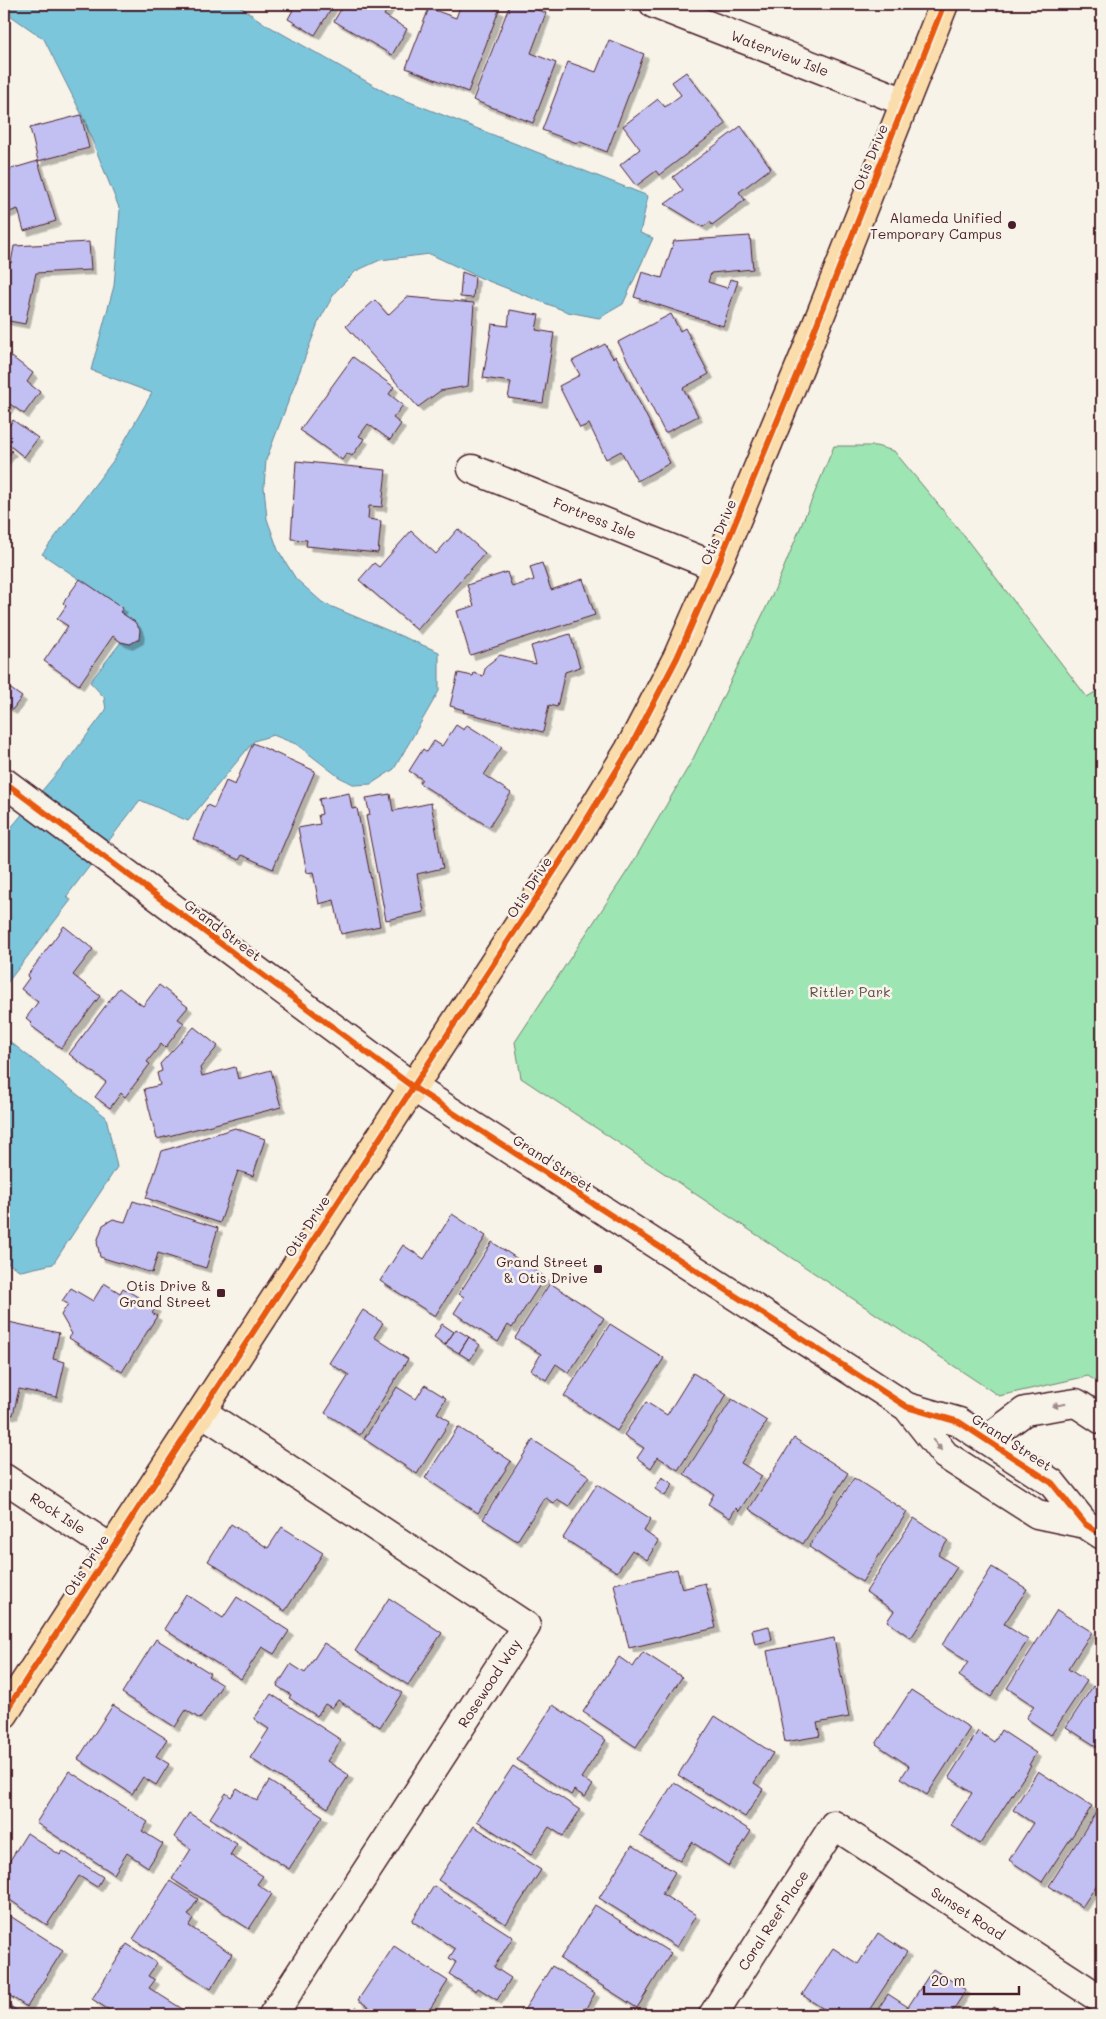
<svg xmlns="http://www.w3.org/2000/svg" width="1106" height="2019" viewBox="0 0 1106 2019" font-family="Mali,sans-serif">
  <style>
    .green { fill: #9de5b3; stroke: #74826f }
    .water { fill: #7cc6dc; stroke: #688395 }
    .building { fill: #c2c0f2; stroke: #4a1f2b; filter: url(#shadow) }
    .lines { fill: none; stroke-linecap: round; stroke-linejoin: round }
    .minor-casing { stroke: #4a1f2b; stroke-width: 31 }
    .major-casing { stroke: #4a1f2b; stroke-width: 31 }
    .minor { stroke: #f7f3e8; stroke-width: 28 }
    .major { stroke: #faddab; stroke-width: 28 }
    .cycleway-casing { stroke: #f7f3e8; stroke-width: 9 }
    .cycleway { stroke: #e8590c; stroke-width: 6 }
    .oneway { fill: #a0898a }
    .poi-dot { fill: #4a1f2b; stroke: #f7f3e8; stroke-width: 2 }
    .labels { text-anchor: middle; dominant-baseline: central; stroke-width: 5; stroke-linejoin: round; paint-order: stroke }
    .street-label { font-size: 14px; fill: #4a1f2b; stroke: #f7f3e8 }
    .poi-label { font-size: 14px; fill: #4a1f2b; stroke: #f7f3e8; text-anchor: end }
    .park-label { font-size: 14px; fill: #5f504d; stroke: #f7f3e8 }
  </style>
  <defs>
    <filter id="shadow"><feDropShadow dx="4.5" dy="4.5" stdDeviation="0" flood-color="#0004"/></filter>
  </defs>
  <rect width="100%" height="100%" fill="#f7f3e8"/>
  <filter id="ink" filterUnits="userSpaceOnUse"><feTurbulence type="fractalNoise" baseFrequency=".02" numOctaves="2"/><feDisplacementMap in="SourceGraphic" scale="10" xChannelSelector="R" yChannelSelector="G"/><feConvolveMatrix kernelMatrix="1 2 1 2 8 2 1 2 1" color-interpolation-filters="sRGB"/></filter>
  <g filter="url(#ink)">
    <path class="green" d="M834,446H876L894,451L961,532L1087,697L1097,691L1102,697V1385L1088,1376L999,1396L521,1078L515,1042L632,864L693,759L775,589Z"/>
    <path class="water" d="M4,4H236L265,24L387,93L648,196L640,233L653,238L623,304L599,318L568,312L483,279L430,254L380,260L356,271L335,292L318,323L266,460L264,487L267,519L278,550L296,579L323,603L439,652V691L394,769L371,784L355,785L339,777L296,744L273,735L254,741L188,821L140,800L66,897L71,900L4,987V836L72,755L106,710L104,697L90,682L121,642L131,644L135,622L120,612L122,608L42,554L113,461L152,393L91,370L114,286L120,210L82,115L44,39L4,11Z
      M4,1037L106,1117L117,1167L53,1264L21,1271L4,1261Z"/>
    <path class="building" d="M282,4H334L315,35L288,19L293,10Z
      M344,4H391L384,15L407,29L392,55L334,21Z
      M461,4H481L499,10L468,92L406,68L429,8L456,18Z
      M510,4H521L546,13L531,53L556,63L533,123L473,100Z
      M609,40L644,54L607,152L578,141L577,143L542,130L568,62L596,72Z
      M686,72L726,124L659,175L656,171L636,186L620,165L640,149L623,126L658,99L665,107L681,95L672,82Z
      M81,115L89,148L38,161L30,128Z
      M741,126L771,168L739,192L745,200L712,225L710,222L703,227L665,204L683,191L673,177Z
      M38,161L56,221L24,231L18,209L4,214V171Z
      M750,236L753,269L711,273L708,282L727,288L730,279L738,281L723,326L634,297L642,272L662,278L674,241Z
      M89,242L91,270L36,273L25,324L4,320V302L6,289L4,288V262L11,263L14,246Z
      M462,272L475,277L473,298L460,297Z
      M407,297L474,303L468,386L440,391L418,407L346,326L375,300L388,315Z
      M510,310L539,315L536,330L554,333L543,403L508,398L511,382L483,378L492,324L508,326Z
      M671,314L680,331L685,328L709,374L683,388L698,416L665,433L618,342Z
      M605,344L613,358L616,356L670,463L637,481L621,451L606,459L589,424L580,428L559,386L580,375L572,361Z
      M4,351L33,373L27,382L40,392L24,414L10,404L6,410L4,409Z
      M353,357L394,387L389,394L403,405L393,418L401,424L390,440L368,424L359,436L364,439L352,456L347,453L342,460L300,430Z
      M13,420L38,438L24,457L4,441V433Z
      M4,445L12,451L4,461Z
      M296,461L386,470L382,507L369,506L368,519L381,521L378,553L306,546L307,540L291,539Z
      M458,529L485,553L417,630L359,580L374,563L379,567L411,531L436,554Z
      M542,563L551,590L583,579L595,615L470,655L457,611L474,606L467,585L507,572L512,587L534,580L530,567Z
      M80,579L123,608L120,612L135,622L140,630L139,639L130,644L121,642L113,636L79,685L44,661L68,626L57,619L66,606L63,603Z
      M570,634L580,667L565,672L557,707L549,705L543,732L463,712L464,710L450,706L458,673L473,676L474,673L483,676L486,666L500,655L536,664L531,646Z
      M8,687L22,697L12,710L4,704V693Z
      M456,725L464,730L467,725L502,747L484,775L511,793L489,827L419,783L422,779L409,771L423,749L427,752L434,741L442,746Z
      M253,743L315,771L273,869L242,855L239,860L193,839L207,805L214,808L226,781L235,785Z
      M349,793L352,809L357,808L380,926L341,934L334,900L319,904L313,872L307,873L298,828L320,824L318,815L322,814L319,799Z
      M390,794L393,811L431,803L443,868L417,874L424,912L386,920L366,816L370,815L366,798Z
      M64,926L93,949L73,975L100,996L61,1048L30,1025L32,1023L26,1018L38,1002L21,989L29,978L27,976Z
      M159,985L188,1007L178,1019L184,1023L165,1048L161,1044L147,1062L150,1064L125,1097L121,1093L110,1108L95,1097L106,1082L69,1054L119,988L143,1006Z
      M194,1027L218,1046L200,1068L202,1076L235,1067L238,1079L271,1070L281,1107L157,1139L144,1089L160,1085L157,1073L162,1071L160,1064Z
      M235,1128L265,1139L253,1176L238,1171L220,1223L146,1198L162,1151Z
      M133,1201L218,1228L206,1268L158,1253L152,1273L100,1257L97,1242L103,1225L113,1219L125,1222Z
      M452,1214L486,1236L435,1316L380,1281L403,1245L424,1259Z
      M492,1242L545,1277L512,1328L508,1325L498,1342L454,1313L464,1297L459,1294Z
      M104,1283L120,1293L123,1288L156,1308L152,1313L157,1316L122,1372L69,1338L72,1334L61,1315L68,1304L62,1301L71,1288L93,1301Z
      M550,1283L604,1318L569,1373L556,1364L546,1380L531,1370L541,1354L515,1338Z
      M363,1310L383,1323L374,1337L408,1359L360,1435L325,1413L349,1375L329,1363Z
      M4,1321L59,1333L53,1359L65,1362L57,1397L19,1389L13,1415L4,1413Z
      M442,1324L454,1332L445,1345L434,1337Z
      M610,1324L664,1358L617,1431L564,1396Z
      M456,1329L469,1337L459,1353L445,1345Z
      M469,1337L480,1345L470,1360L459,1353Z
      M693,1373L727,1394L678,1470L658,1457L651,1468L637,1458L644,1448L624,1435L646,1402L667,1415Z
      M425,1385L446,1398L437,1413L450,1421L417,1474L364,1439L397,1387L416,1399Z
      M732,1399L767,1421L741,1463L762,1476L739,1511L736,1508L730,1518L708,1504L714,1494L684,1474Z
      M458,1427L511,1461L478,1513L425,1478Z
      M794,1438L848,1473L803,1544L749,1509Z
      M533,1440L589,1476L569,1506L557,1499L554,1504L545,1497L517,1541L483,1519Z
      M662,1477L673,1484L665,1496L655,1489Z
      M854,1478L907,1512L862,1582L809,1547Z
      M597,1484L651,1519L644,1531L658,1541L647,1560L632,1550L617,1572L563,1538Z
      M914,1518L948,1540L938,1555L957,1567L911,1638L887,1621L894,1611L866,1592Z
      M231,1524L268,1548L282,1527L323,1553L285,1611L208,1561Z
      M992,1567L1027,1589L1004,1624L1028,1640L991,1697L959,1676L968,1662L942,1645Z
      M677,1569L682,1589L705,1583L716,1628L629,1648L614,1584Z
      M186,1594L223,1618L237,1597L289,1631L274,1654L262,1647L241,1679L164,1629Z
      M389,1598L442,1633L408,1685L355,1651Z
      M1057,1610L1092,1632L1068,1669L1087,1681L1051,1735L1026,1718L1034,1706L1007,1688Z
      M769,1626L772,1640L755,1644L752,1630Z
      M834,1638L849,1717L817,1723L820,1736L785,1742L767,1651Z
      M156,1639L210,1673L208,1676L222,1685L200,1719L186,1710L175,1727L122,1693Z
      M324,1643L402,1693L380,1727L338,1700L332,1708L325,1704L317,1716L289,1698L291,1695L277,1686L291,1664L305,1673Z
      M643,1652L682,1677L636,1747L583,1712L619,1657L633,1667Z
      M1093,1686L1102,1692V1750L1066,1727Z
      M911,1690L970,1728L927,1795L901,1778L909,1766L876,1744Z
      M271,1694L341,1740L327,1761L349,1775L328,1808L250,1758L269,1729L254,1719Z
      M113,1705L167,1739L156,1756L169,1764L156,1785L143,1777L132,1794L78,1759Z
      M553,1705L606,1740L581,1778L593,1785L585,1797L574,1790L571,1795L517,1760Z
      M715,1716L773,1753L754,1783L763,1789L745,1817L678,1775Z
      M1001,1730L1036,1753L1029,1765L1031,1766L980,1844L951,1825L972,1793L949,1777L978,1731L994,1742Z
      M513,1766L580,1810L563,1836L549,1827L531,1855L477,1821Z
      M69,1771L148,1822L142,1831L163,1844L148,1867L127,1853L114,1874L36,1823Z
      M1038,1771L1092,1806L1042,1882L1009,1860L1033,1823L1013,1810Z
      M269,1781L323,1816L289,1869L210,1818L226,1793L231,1797L237,1788L257,1801Z
      M674,1782L751,1831L729,1866L692,1842L680,1861L640,1836Z
      M1098,1809L1102,1812V1877L1082,1907L1049,1886Z
      M189,1813L237,1844L230,1855L263,1876L257,1884L272,1894L249,1929L172,1879L191,1849L174,1837Z
      M474,1826L541,1870L506,1924L438,1880Z
      M27,1833L60,1855L63,1851L103,1877L97,1887L79,1876L47,1925L4,1896V1870Z
      M632,1845L675,1872L662,1894L696,1915L677,1947L599,1898Z
      M170,1881L198,1899L188,1915L193,1919L189,1926L232,1954L211,1989L133,1939Z
      M434,1886L513,1937L494,1967L511,1978L497,2000L478,1988L476,1991L449,1974L456,1962L449,1958L455,1949L412,1921Z
      M595,1905L671,1953L637,2008L560,1959Z
      M4,1912L63,1950L27,2007L4,1992Z
      M878,1933L907,1952L866,2015H833L802,1995L833,1948L858,1964Z
      M127,1944L157,1963L148,1976L155,1980L149,1988L192,2015H117L92,1999Z
      M394,1946L448,1981L426,2015H381L358,2000Z
      M552,1966L595,1993L583,2013L587,2015H521Z
      M933,1969L966,1990L950,2015H874L888,1994L908,2007Z
      M4,2002L24,2015H4Z
      M355,2007L368,2015H350Z
      M993,2007L1007,2015H988Z"/>
    <g class="lines">
      <defs>
        <path id="minor" d="M654,4L905,102
          M472,469L717,567
          M4,782L413,1087L907,1407L959,1422L1052,1483L1085,1524L1102,1535
          M907,1407L945,1455L1037,1514L1085,1524
          M202,1412L526,1626L273,2015
          M986,1440L1025,1411L1076,1403L1102,1420
          M4,1478L112,1549
          M713,2015L834,1825L1102,2000"/>
        <path id="major" d="M4,1714L573,842L629,750L677,658L717,567L805,354L944,4"/>
      </defs>
      <use href="#minor" class="minor-casing"/>
      <use href="#major" class="major-casing"/>
      <use href="#minor" class="minor"/>
      <use href="#major" class="major"/>
      <defs>
        <path id="cycleway" d="M4,782L413,1087L907,1407L959,1422L1052,1483L1085,1524L1102,1535
          M4,1714L573,842L629,750L677,658L717,567L805,354L944,4"/>
      </defs>
      <use href="#cycleway" class="cycleway-casing"/>
      <use href="#cycleway" class="cycleway"/>
    </g>
    <defs><path id="oneway-solid" d="M-6-.8H1V-3.2L6.5 0L1 3.2V.8H-6Z" transform="scale(1.25)"/></defs>
    <g class="oneway">
      <use href="#oneway-solid" transform="translate(1059 1405) rotate(171)"/>
      <use href="#oneway-solid" transform="translate(937 1445) rotate(51)"/>
    </g>
  </g>
  <g class="poi-dot">
    <circle cx="1012" cy="225" r="5"/>
    <rect x="593" y="1264" width="10" height="10" rx="2.5"/>
    <rect x="216" y="1288" width="10" height="10" rx="2.5"/>
  </g>
  <g class="labels">
    <g class="street-label">
      <text transform="translate(780 53) rotate(21)">Waterview Isle</text>
      <text transform="translate(870 157) rotate(-68)">Otis Drive</text>
      <text transform="translate(595 518) rotate(22)">Fortress Isle</text>
      <text transform="translate(718 532) rotate(-67)">Otis Drive</text>
      <text transform="translate(529 887) rotate(-57)">Otis Drive</text>
      <text transform="translate(223 930) rotate(37)">Grand Street</text>
      <text transform="translate(553 1163) rotate(33)">Grand Street</text>
      <text transform="translate(307 1226) rotate(-57)">Otis Drive</text>
      <text transform="translate(1012 1442) rotate(33)">Grand Street</text>
      <text transform="translate(58 1513) rotate(33)">Rock Isle</text>
      <text transform="translate(86 1565) rotate(-57)">Otis Drive</text>
      <text transform="translate(489 1683) rotate(-57)">Rosewood Way</text>
      <text transform="translate(968 1913) rotate(33)">Sunset Road</text>
      <text transform="translate(773 1920) rotate(-57)">Coral Reef Place</text>
    </g>
    <g class="poi-label">
      <text x="1002" y="217">Alameda Unified<tspan x="1002" dy="16">Temporary Campus</tspan></text>
      <text x="588" y="1261">Grand Street<tspan x="588" dy="16">&amp; Otis Drive</tspan></text>
      <text x="211" y="1285">Otis Drive &amp;<tspan x="211" dy="16">Grand Street</tspan></text>
    </g>
    <g class="park-label">
      <text x="850" y="991">Rittler Park</text>
    </g>
  </g>
  <rect width="1106" height="2019" fill="none" stroke="#f7f3e8" stroke-width="20"/>
  <rect x="10" y="10" width="1086" height="1999" fill="none" stroke="#4a1f2b" stroke-width="2" filter="url(#ink)"/>
  <path d="M924 1986v8h95v-8" fill="none" stroke="#4a1f2b" stroke-width="2.5"/>
  <text x="931" y="1986" font-size="15" fill="#4a1f2b" stroke="#f7f3e8" stroke-width="4" paint-order="stroke">20 m</text>
</svg>
